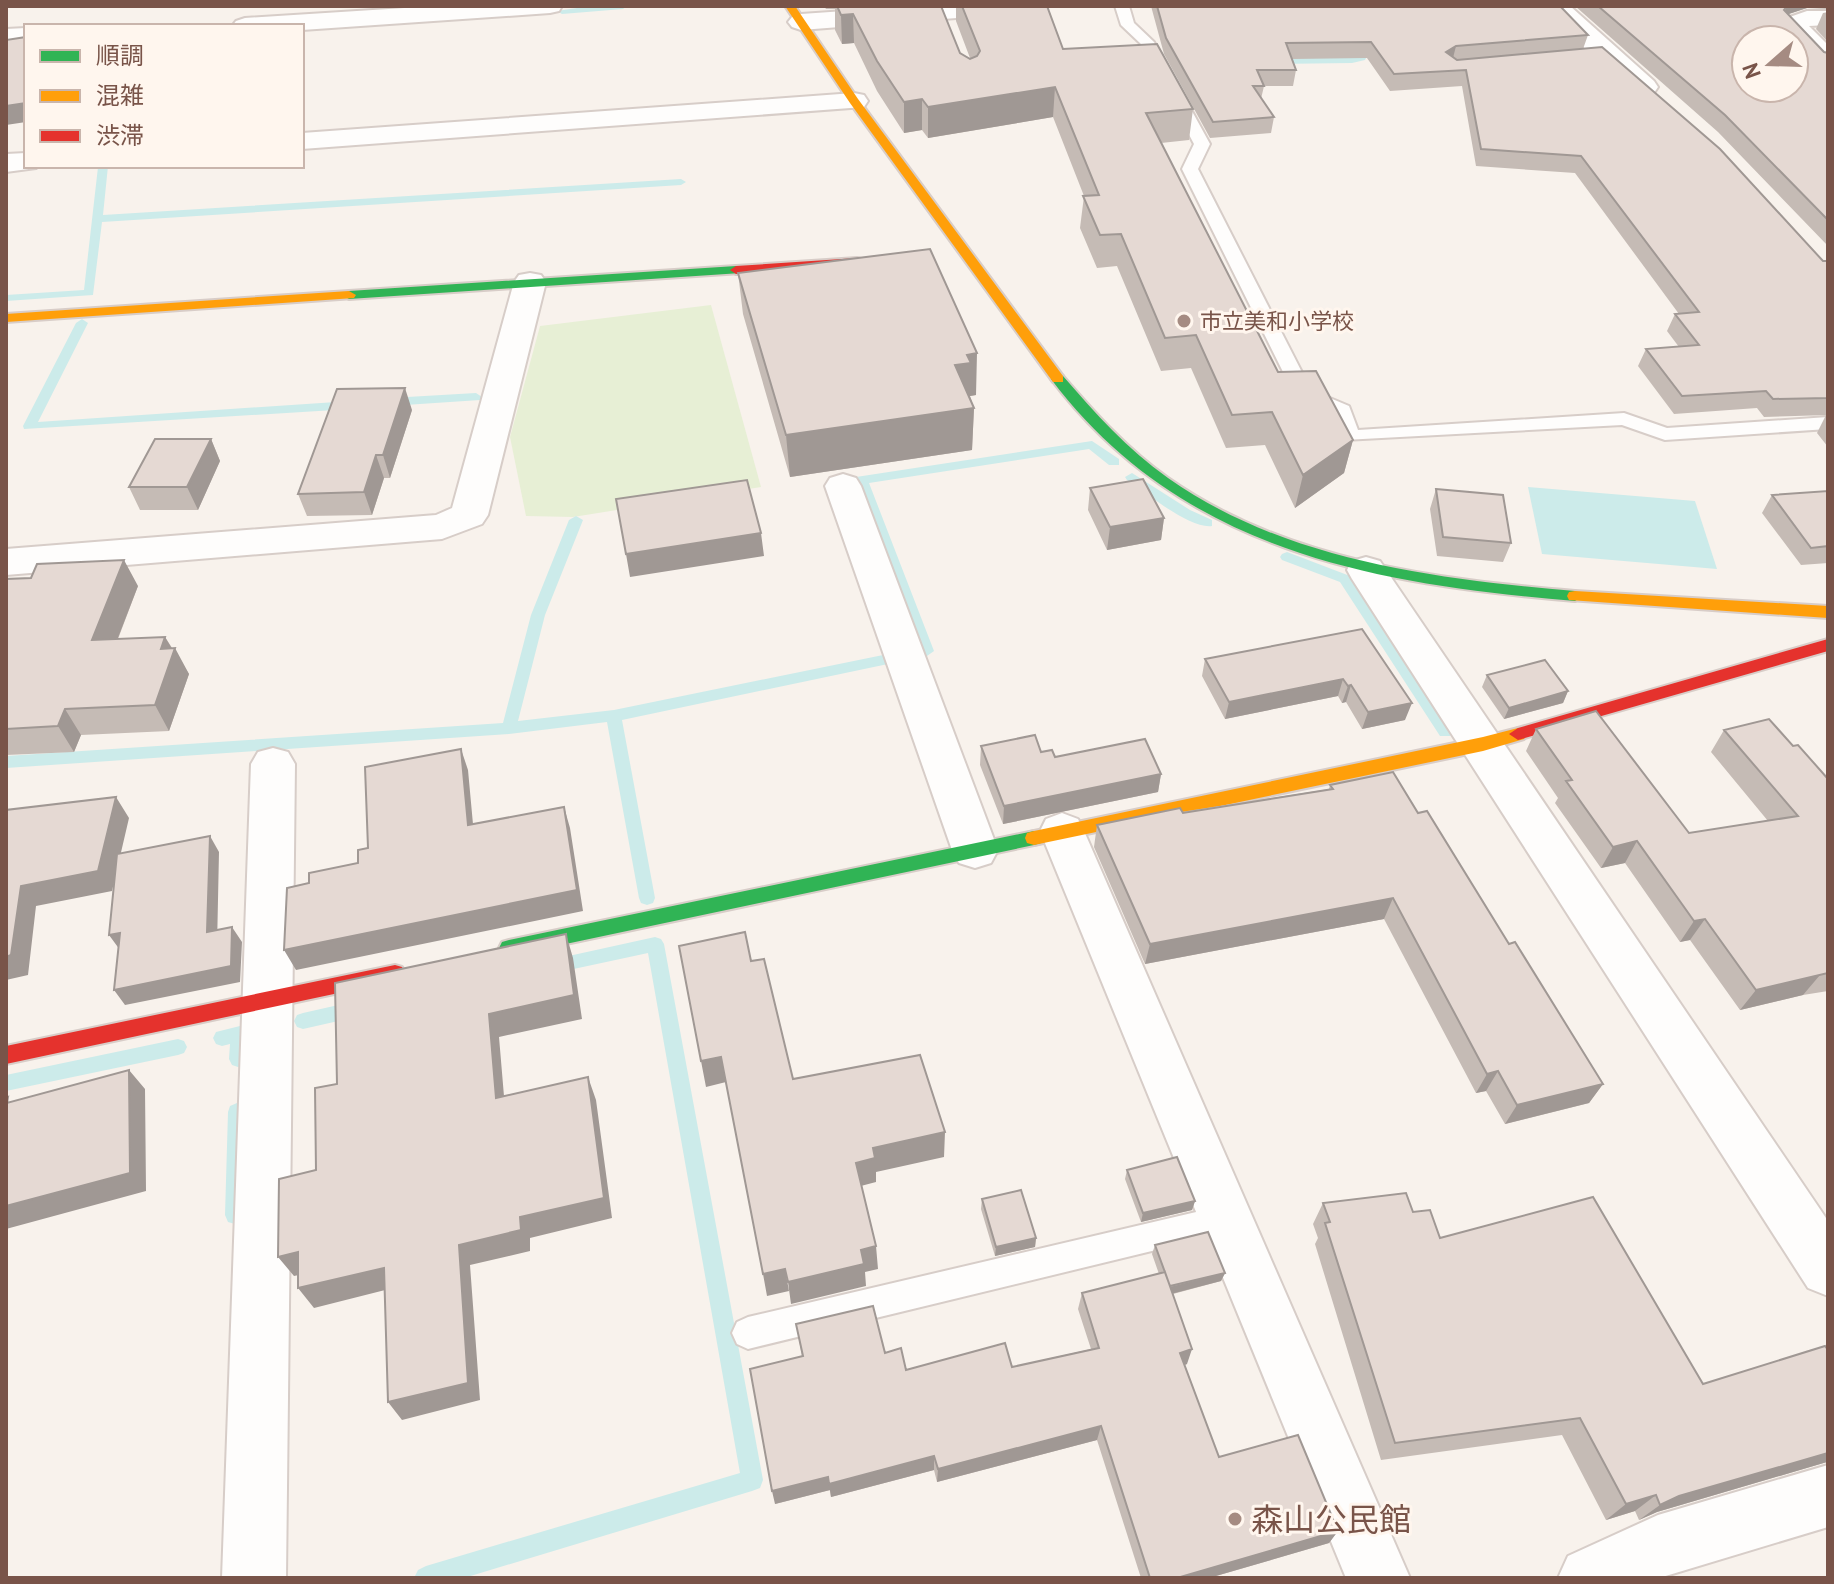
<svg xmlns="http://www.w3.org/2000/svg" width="1834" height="1584" viewBox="0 0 1834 1584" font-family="'PT Sans','Noto Sans JP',sans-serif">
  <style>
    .green { fill: #e7efd5 }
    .water { fill: #ccebea }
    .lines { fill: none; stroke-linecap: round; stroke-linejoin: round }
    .stream { fill: #ccebea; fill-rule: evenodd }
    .lane-casing { stroke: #d7cdc8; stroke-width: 4 }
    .street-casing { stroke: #d7cdc8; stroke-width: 4 }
    .fast-casing { stroke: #d8cdc8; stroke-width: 4 }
    .slow-casing { stroke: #d8cdc8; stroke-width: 4 }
    .jam-casing { stroke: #d8cdc8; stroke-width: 4 }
    .lane { fill: #fefdfc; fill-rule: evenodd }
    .street { fill: #fefdfc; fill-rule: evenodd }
    .fast { fill: #30b455; fill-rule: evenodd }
    .slow { fill: #ff9f0a; fill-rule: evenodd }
    .jam { fill: #e5322d; fill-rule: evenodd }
    .wall { fill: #c5bbb5 }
    .shaded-wall { fill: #a09894 }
    .building { fill: #e5d9d3; stroke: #a09894; stroke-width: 2; fill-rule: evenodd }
    .poi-dot { fill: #a58b82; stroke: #fff6ee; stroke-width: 3 }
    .labels { text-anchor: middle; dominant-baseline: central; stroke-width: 6; stroke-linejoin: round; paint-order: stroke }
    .far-poi-label { font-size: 22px; fill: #795449; stroke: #fff6ee; text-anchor: start }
    .near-poi-label { font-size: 32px; fill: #795449; stroke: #fff6ee; text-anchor: start }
  </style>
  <rect width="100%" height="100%" fill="#f8f2ec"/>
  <path class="green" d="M711,305L761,487L573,517L526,516L510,437L540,326Z"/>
  <path class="water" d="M1528,487L1695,501L1717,569L1542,554Z"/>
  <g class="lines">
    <path class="stream" d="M590,6H627L623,9L562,14L557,11Z
      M1375,48L1378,49V53L1368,54L1365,60L1352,63L1274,64L1269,61L1274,58L1352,57L1358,56L1362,50Z
      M108,166L103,215L681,179L686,182L681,185L102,222L93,295L6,301V295L84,290L98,167Z
      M82,319L88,323L38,422L351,401L357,405L351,409L24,429L23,426L76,323Z
      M476,393L482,397L480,400L390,406L384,402L390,398Z
      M1092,441L1119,459V465H1109L1089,449L869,483L934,651L927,656L913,657L911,653L913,649L918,648L854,480L856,477Z
      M1132,473L1190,510L1212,520V526C1189,529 1147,493 1127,480L1125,477Z
      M576,516L583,520L545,615L518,721L614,710L888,654L895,659L888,664L622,720L655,898L653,903L647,905L641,903L639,898L607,722L509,734L6,768V756L503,723L531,615L569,520Z
      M1287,552L1350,576L1450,728L1453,732L1450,736H1440L1340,582L1282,560L1280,557L1282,554Z
      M655,937L661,939L664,944L763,1480L760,1488L752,1491L464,1578H414L418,1570L426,1566L740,1473L648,953L555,973L549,971L546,966L549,961L555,959Z
      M356,1001L362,1004L365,1009L362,1014L356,1017L303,1029L297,1027L294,1021L297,1015L303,1013Z
      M240,1026L246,1028C251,1038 249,1055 244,1065L238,1067L232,1065L229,1059L230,1044L222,1046L216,1044L213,1038L216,1032Z
      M178,1039L184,1041L187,1047L184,1053L178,1055L6,1091V1075Z
      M237,1103L244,1106L246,1112L245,1215L242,1222L235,1224L228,1222L225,1215L228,1112L230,1106Z"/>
    <defs>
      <path id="lane" d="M1115,6H1129L1134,23L1154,42L1210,144L1198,169L1311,390L1349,406L1358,430L1624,413L1667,428L1828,417V429L1665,440L1622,425L1344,440L1334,413L1294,394L1182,169L1194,144L1141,44L1121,25Z
        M1226,1205L1237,1209L1241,1219L1237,1229L1226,1233L748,1349L737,1344L732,1333L737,1322L748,1317Z"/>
      <path id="street" d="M436,6H562L559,11L550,13L302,30V26H232L236,21L245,18Z
        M918,6H1032L1029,11L1020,13L801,30L792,27L788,22L792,17L801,14Z
        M1544,6H1570L1654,81L1658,87L1654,93H1636L1565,31Z
        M1807,11H1828V25L1809,26L1828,45V68L1819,66L1780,24L1784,19Z
        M26,28V44L6,45V29Z
        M854,93L864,95L868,101L864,107L302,149V133Z
        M26,153V166H38L36,168L6,172V154Z
        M530,273L541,275L546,282L488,515L482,524L442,539L6,575V549L436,515L452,508L514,282L519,275Z
        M843,474L856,478L861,486L998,850L991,863L975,868L959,863L952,850L825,486L830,478Z
        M1366,557L1380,561L1828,1221V1296L1808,1288L1352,579L1347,570L1352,561Z
        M273,748L288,752L295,764L286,1578H222L251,764L258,752Z
        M1062,813L1078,819L1084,831L1410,1578H1346L1040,831L1046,819Z
        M1828,1465V1527L1659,1578H1558L1568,1556L1658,1515Z"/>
      <path id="fast" d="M736,266L742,270L741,273L349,299L342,295L349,291Z
        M1058,375L1063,376C1095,413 1127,449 1168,478C1286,561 1435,579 1575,591L1583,596L1575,601C1373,584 1181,551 1051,379Z
        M1034,831L1041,833L1043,838L1041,843L1034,845L509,956L502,954L499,948L502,942L509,940Z"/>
      <path id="slow" d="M785,6H795L858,99L1063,376V382H1053L850,103Z
        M349,291L356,295L354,298L6,322V314Z
        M1575,591L1828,606V618L1569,600L1567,596L1569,592Z
        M1518,728L1524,729L1527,734L1524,739L1483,751L1034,845L1027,843L1025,838L1027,833L1034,831L1483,737Z"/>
      <path id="jam" d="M857,258L861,259V265L736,274L730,270L736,266Z
        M1828,639V651L1518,740L1509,734L1518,728Z
        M395,965L402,967L405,973L402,979L395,981L6,1064V1046Z"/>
    </defs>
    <use href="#lane" class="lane-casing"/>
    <use href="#street" class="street-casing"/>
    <use href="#fast" class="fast-casing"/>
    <use href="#slow" class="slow-casing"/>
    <use href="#jam" class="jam-casing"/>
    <use href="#lane" class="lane"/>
    <use href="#street" class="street"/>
    <use href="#fast" class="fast"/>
    <use href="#slow" class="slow"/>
    <use href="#jam" class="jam"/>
  </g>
  <path class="wall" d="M824,6H941L960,53L970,58L956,21V6H1047L1063,49L1193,109L1189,140L1161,143L1278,372L1353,440L1344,473L1295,508L1265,445L1226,448L1191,368L1161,371L1117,266L1097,268L1080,228L1084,196L1053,117L928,138L922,130L904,133L877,91L854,43L842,44L835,30V9H826Z
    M1151,6H1560L1588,35L1583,49L1823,261H1828V415L1764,417L1757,408L1674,414L1638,366L1646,349L1679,347L1667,331L1675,314H1679L1575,173L1476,166L1462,86L1390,91L1367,58L1292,59L1296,70L1293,86H1264L1261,99L1274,117L1271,133L1210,138L1164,54Z
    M1575,6H1828V9L1807,8L1788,14L1824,52L1828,53V246L1718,132Z
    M1828,12V42L1816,29L1823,13Z
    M738,273L976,395L970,396L974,408L972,450L790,477L743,314Z
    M412,410L390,478H384L372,515L307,516L298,494Z
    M1826,415H1828V447L1817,433Z
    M211,439L220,461L198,510H140L129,487Z
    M1090,488L1164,518L1161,540L1107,550L1088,510Z
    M1436,489L1511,543L1503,562L1437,556L1430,509Z
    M1828,491V563L1801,565L1762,513L1772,495Z
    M6,579L138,586L118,639L165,637L189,674L169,731L81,735L74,752L6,755Z
    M1362,629L1405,720L1362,729L1346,702L1342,703L1338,696L1225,719L1202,676L1205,659Z
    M1487,675L1568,691L1563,703L1504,719L1482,687Z
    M1536,729L1689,833L1768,821L1711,752L1724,730L1793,746L1828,779V991L1803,995L1740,1010L1690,940L1680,942L1625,863L1601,868L1555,803L1558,798L1526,751Z
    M981,746L1041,752L1055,757L1161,774L1158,792L1003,824L980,765Z
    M1330,785L1418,813L1509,944L1603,1084L1589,1103L1505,1124L1486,1091L1476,1093L1384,919L1145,964L1094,847L1097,825L1329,789Z
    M1127,1170L1195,1201L1192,1210L1141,1222L1125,1179Z
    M982,1199L1036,1238L1035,1247L995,1256L981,1209Z
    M1323,1203L1413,1212L1440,1238L1703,1384L1828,1350V1464L1827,1462L1657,1512L1639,1520L1635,1511L1606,1520L1562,1435L1381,1460L1315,1244L1318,1238L1313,1224Z
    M1155,1245L1225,1273L1221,1281L1173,1294L1187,1364L1185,1365L1219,1457L1338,1531L1329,1543L1209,1578H1141L1097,1440L937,1482L934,1470L831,1497L830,1490L775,1504L802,1356L796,1324L885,1353L906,1370L1012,1367L1091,1349L1078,1309L1082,1293L1159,1274L1152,1254Z"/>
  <path class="shaded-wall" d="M1787,6H1808L1807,8L1783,16L1778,26Z
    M853,14L854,43L842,44L841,15Z
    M1456,46L1452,62L1446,52Z
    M1055,87L1053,117L928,138V107Z
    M922,99V130L904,133V102Z
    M26,103V122L6,125V106Z
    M977,353L976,395L970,396V404L955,365L967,355Z
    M405,388L412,410L390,478L383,455Z
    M974,408L972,450L790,477L786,435Z
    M211,439L220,461L198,510L187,487Z
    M1353,440L1344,473L1295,508L1303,475Z
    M376,455L384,478L372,515L364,492Z
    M1164,518L1161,540L1107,550L1110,527Z
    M761,533L764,556L630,577L626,554Z
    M124,560L138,586L107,666L92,640Z
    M165,637L174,652L175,648L189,674L169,731L155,705L161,649Z
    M1343,679L1338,696L1225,719L1229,702Z
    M1351,685L1346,702L1342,703L1348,686Z
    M1568,691L1563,703L1504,719L1509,708Z
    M1412,703L1405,720L1362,729L1368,712Z
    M65,709L81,735L74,752L58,726Z
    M461,749L468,770L475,846L468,825Z
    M1161,774L1158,792L1003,824L1004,806Z
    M116,797L129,818L112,891L36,906L28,975L6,980V957L21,886Z
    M564,807L570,828L583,911L296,970L284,950Z
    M210,836L219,852L217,947L207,932Z
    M1637,841L1625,863L1601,868L1613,847Z
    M1393,898L1384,919L1145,964L1150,944Z
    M1705,919L1690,940L1680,942L1694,921Z
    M232,927L242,942L240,982L125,1005L114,990Z
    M120,933V950L109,935Z
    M566,934L573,958L582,1019L499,1037L506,1120L496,1098L489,1014Z
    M1820,975L1803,995L1740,1010L1756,990Z
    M721,1057L726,1082L706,1087L701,1061Z
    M129,1070L145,1089L146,1191L6,1229V1206Z
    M1498,1071L1486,1091L1476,1093L1487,1074Z
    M588,1077L596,1100L612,1218L530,1238V1251L470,1265L480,1400L402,1420L388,1402L459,1245L520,1217Z
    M1603,1084L1589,1103L1505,1124L1517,1105Z
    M945,1132L944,1157L876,1172V1182L857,1187L856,1163L873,1148Z
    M1195,1201L1192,1210L1141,1222L1143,1213Z
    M1036,1238L1035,1247L995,1256L996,1247Z
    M876,1246L878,1269L865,1272L866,1286L791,1304L788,1282L861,1250Z
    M298,1252L313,1272L294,1276L278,1257Z
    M384,1268L397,1287L314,1308L298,1288Z
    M785,1269L789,1291L767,1296L763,1274Z
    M1225,1273L1221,1281L1167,1295L1170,1287Z
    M1192,1349L1187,1364L1175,1368L1180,1353Z
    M1101,1426L1097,1440L937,1482L938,1469Z
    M1828,1453L1827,1462L1657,1512L1639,1520L1660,1505L1679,1496Z
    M934,1456V1470L831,1497L829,1484Z
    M828,1477L830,1490L775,1504L772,1491Z
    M1656,1495L1635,1511L1606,1520L1626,1504Z
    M1338,1531L1329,1543L1209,1578H1177Z"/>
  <path class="building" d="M837,6H941L960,53L970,59L977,56L980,51L962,6H1047L1063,49L1157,44L1193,109L1146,113L1278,372L1316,371L1353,440L1303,475L1272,412L1232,415L1196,335L1165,338L1121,234L1100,235L1083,196L1099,195L1055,87L928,107L922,99L904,102L877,61L853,14L841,15Z
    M1157,6H1560L1588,35L1456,46L1446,52L1457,60L1602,47L1720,149L1823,261H1828V398L1773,399L1766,391L1682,396L1646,349L1699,345L1675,314L1699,312L1581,156L1481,149L1466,70L1394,74L1371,42L1286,43L1296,70H1257L1264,86H1253L1274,117L1213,122L1166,38Z
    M1598,6H1787L1784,10L1824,52L1828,53V220L1725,115ZM1746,40H1794V88H1746Z
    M26,37V103L6,106V40Z
    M930,249L977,353L967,355L971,363L955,365L974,408L786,435L738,273Z
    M405,388L383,455H376L364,492L298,494L337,389Z
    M155,439H211L187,487H129Z
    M1143,479L1164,518L1110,527L1090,488Z
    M747,480L761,533L626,554L616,499Z
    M1436,489L1503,495L1511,543L1443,537Z
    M1828,491V546L1811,548L1772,495Z
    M124,560L92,640L165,637L161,649L175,648L155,705L65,709L58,726L6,729V579L31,578L37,564Z
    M1362,629L1412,703L1368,712L1351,685L1348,686L1343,679L1229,702L1205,659Z
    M1545,660L1568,691L1509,708L1487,675Z
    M1596,711L1689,833L1798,816L1724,730L1769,719L1793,746L1798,745L1828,779V973L1756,990L1705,919L1694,921L1637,841L1613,847L1566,781L1572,780L1536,729Z
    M1035,735L1041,752L1052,750L1055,757L1145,739L1161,774L1004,806L981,746Z
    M461,749L468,825L564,807L577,890L284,950L287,888L309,883V873L358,863V850L368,848L365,767Z
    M1393,772L1418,813L1427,811L1509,944L1515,942L1603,1084L1517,1105L1498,1071L1487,1074L1393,898L1150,944L1097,825L1180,808L1183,813L1333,789L1330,785Z
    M116,797L98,871L21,886L11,955L6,957V810Z
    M210,836L207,932L232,927L231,966L114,990L120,933L109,935L117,854Z
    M745,932L751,961L764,959L793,1079L920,1055L945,1132L873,1148L875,1158L856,1163L876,1246L861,1250L864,1264L788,1282L785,1269L763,1274L721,1057L701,1061L679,946Z
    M566,934L574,995L489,1014L496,1098L588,1077L604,1198L520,1217L521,1230L459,1245L468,1383L388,1402L384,1268L298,1288V1252L278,1257L279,1179L316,1170L315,1088L337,1084L335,983Z
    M129,1070L130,1173L6,1206V1098L8,1097L7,1103Z
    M1177,1157L1195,1201L1143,1213L1127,1170Z
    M1021,1190L1036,1238L996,1247L982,1199Z
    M1406,1193L1413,1212L1430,1210L1440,1238L1593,1197L1703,1384L1825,1346L1828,1350V1453L1679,1496L1660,1505L1656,1495L1626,1504L1580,1418L1395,1443L1325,1223L1330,1222L1323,1203Z
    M1208,1232L1225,1273L1170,1286L1155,1245Z
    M1165,1272L1192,1349L1180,1353L1219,1457L1298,1435L1338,1531L1177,1578H1150L1101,1426L938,1469L934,1456L829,1484L828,1477L772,1491L750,1369L803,1356L796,1324L873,1306L885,1353L901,1348L906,1370L1005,1343L1012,1367L1099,1348L1082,1293Z"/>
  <g class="poi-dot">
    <circle cx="1184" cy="321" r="8"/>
    <circle cx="1235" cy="1519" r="8"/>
  </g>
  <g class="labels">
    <g class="far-poi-label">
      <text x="1200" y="321">市立美和小学校</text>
    </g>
    <g class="near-poi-label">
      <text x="1251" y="1519">森山公民館</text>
    </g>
  </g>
  <rect width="1834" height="1584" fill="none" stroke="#795449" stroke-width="16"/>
  <rect x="24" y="24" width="280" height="144" fill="#fff6ee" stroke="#c9b5ac" stroke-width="2"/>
  <rect x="40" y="50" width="40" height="12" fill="#30b455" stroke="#c9b5ac" stroke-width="2"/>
  <text x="96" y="64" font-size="24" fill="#795449">順調</text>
  <rect x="40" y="90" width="40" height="12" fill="#ff9f0a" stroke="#c9b5ac" stroke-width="2"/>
  <text x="96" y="104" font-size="24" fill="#795449">混雑</text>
  <rect x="40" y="130" width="40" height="12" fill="#e5322d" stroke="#c9b5ac" stroke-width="2"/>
  <text x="96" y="144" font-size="24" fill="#795449">渋滞</text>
  <g transform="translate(1770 64) rotate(250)"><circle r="38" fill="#fff6ee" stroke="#c9b5ac" stroke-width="2"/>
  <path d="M0-6L14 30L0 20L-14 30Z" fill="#a58b82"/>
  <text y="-12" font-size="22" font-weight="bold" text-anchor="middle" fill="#795449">N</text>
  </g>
</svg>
